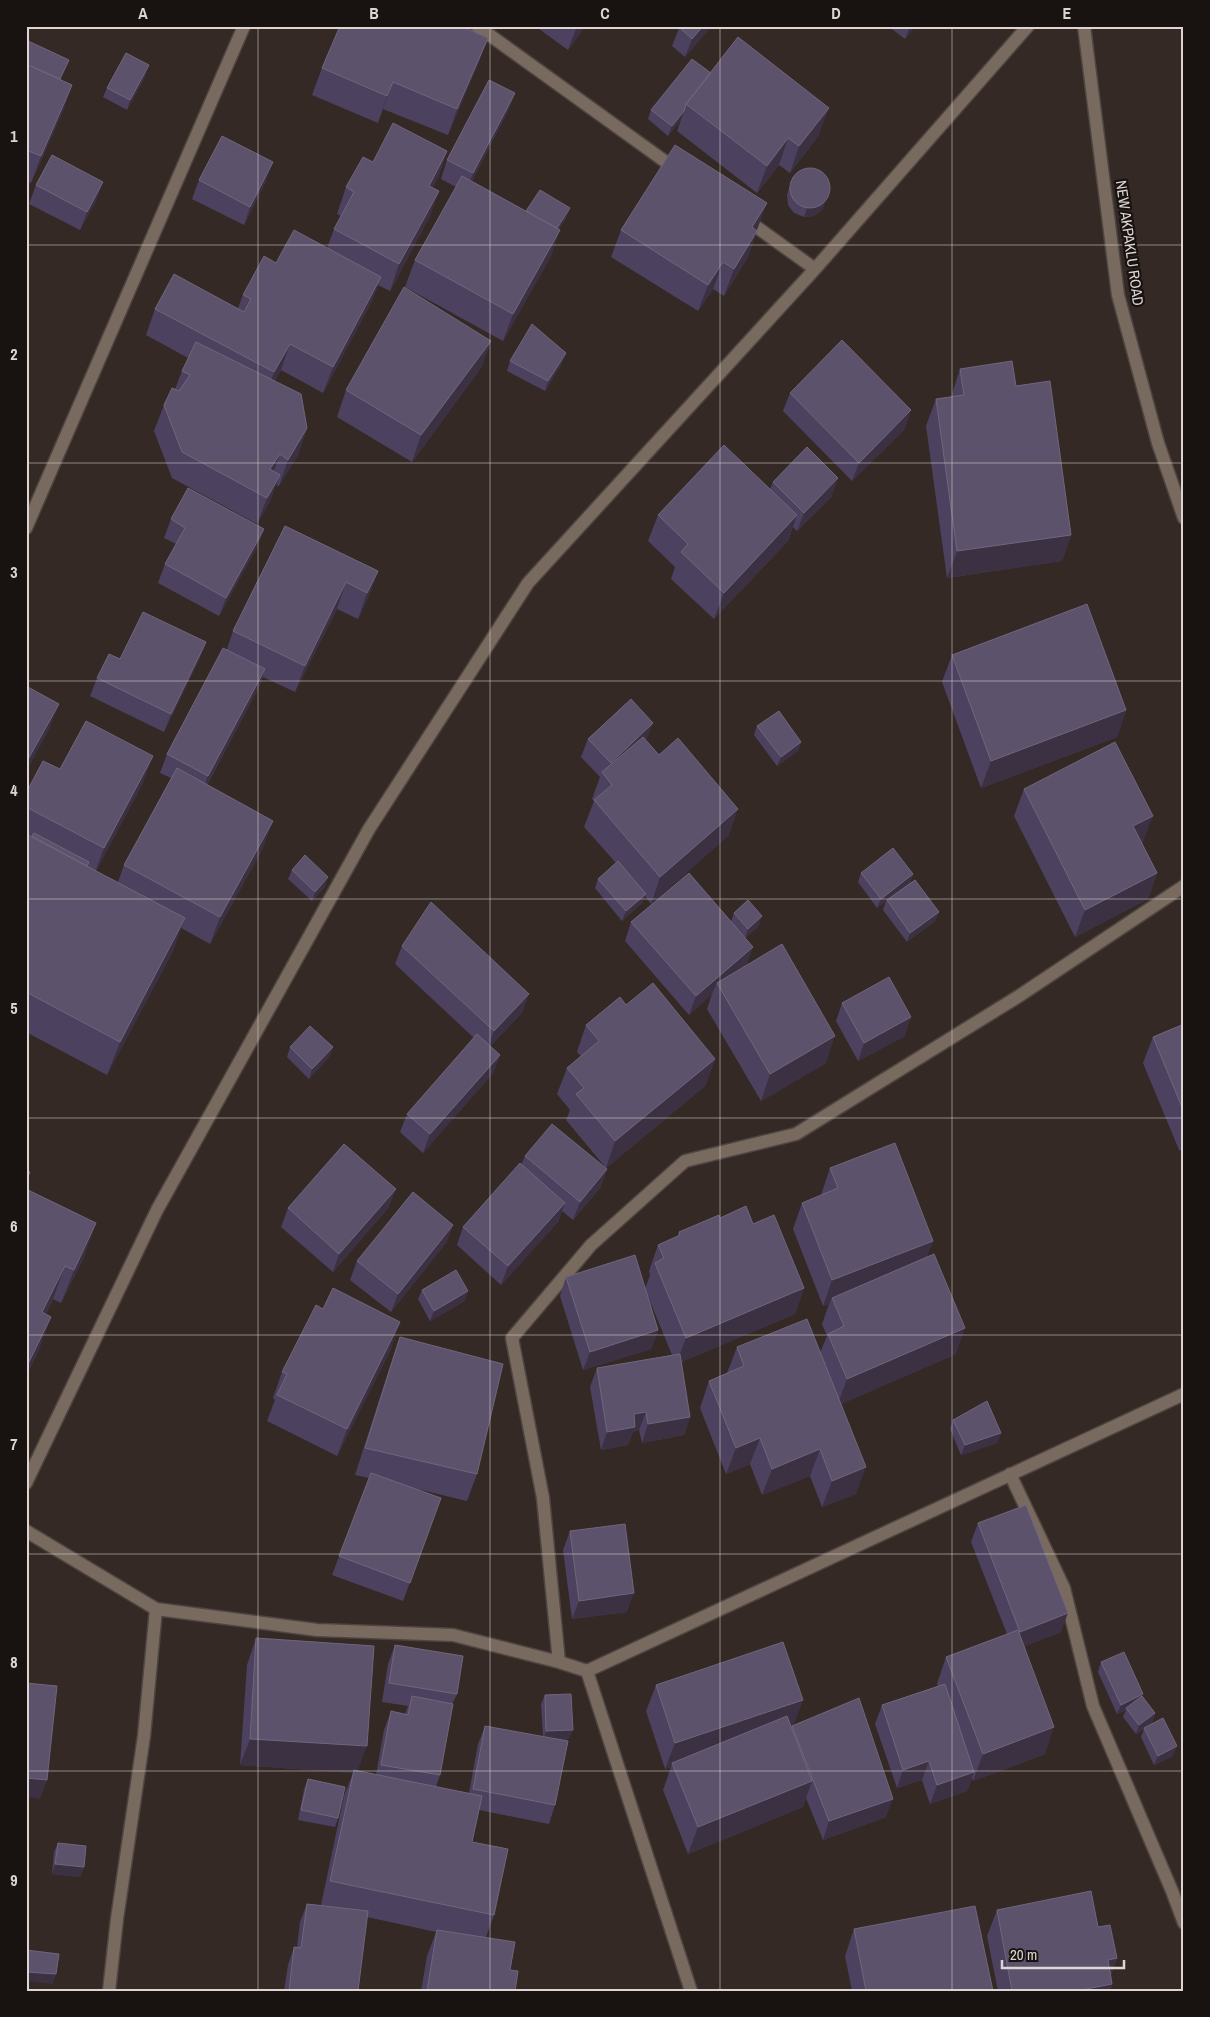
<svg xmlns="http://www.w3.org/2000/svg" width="1210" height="2017" viewBox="0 0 1210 2017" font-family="'Archivo Narrow',sans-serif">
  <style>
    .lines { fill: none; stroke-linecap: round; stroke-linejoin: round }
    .minor-casing { stroke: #4f4540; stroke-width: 15 }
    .minor { stroke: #796a60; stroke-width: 12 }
    .wall { fill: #4c4260 }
    .shaded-wall { fill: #3c3143 }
    .building { fill: #5c526c; stroke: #70667c }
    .grid { fill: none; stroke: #ddd5d2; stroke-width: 1; stroke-opacity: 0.55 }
    .labels { text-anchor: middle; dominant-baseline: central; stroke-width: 4.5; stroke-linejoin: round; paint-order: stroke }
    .street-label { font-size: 15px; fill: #ddd5d2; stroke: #181311 }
    .neatline { fill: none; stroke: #ddd5d2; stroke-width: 2 }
    .grid-label { font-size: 16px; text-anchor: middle; font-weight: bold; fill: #ddd5d2 }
  </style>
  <rect width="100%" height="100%" fill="#342924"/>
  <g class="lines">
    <defs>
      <path id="minor" d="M477,26L677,170
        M1084,26L1118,295L1158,443L1184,518
        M744,218L815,269
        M26,528L244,26
        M1010,1474L1064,1588L1093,1706L1172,1891L1184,1923
        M26,1483L157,1210L369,829L528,583L815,269L1028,26
        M26,1531L156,1609L317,1630L453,1635L559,1662L587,1671L1184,1394
        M559,1662L543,1498L512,1338L591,1245L685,1161L796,1134L1019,996L1184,886
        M587,1671L691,1991
        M109,1991L117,1919L144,1736L156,1609"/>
    </defs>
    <use href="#minor" class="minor-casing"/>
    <use href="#minor" class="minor"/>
  </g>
  <path class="wall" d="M535,26H585L568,50Z
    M680,26H712L685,57L672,46Z
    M888,26H915L905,39Z
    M488,38L478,64L448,135L383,109L378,123L312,95L322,68Z
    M26,40L61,80L72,85L63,111L31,183L26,181Z
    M711,73L819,135L790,173L779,165L757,193L677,131L681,120L668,136L648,119L651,110Z
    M146,75L127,110L103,97L107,88Z
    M515,93L508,111L472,181L526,211L566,218L559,229L551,256L503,341L405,287L415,260L456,187L441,179L447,160Z
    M447,151L438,178L432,188L439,191L429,218L390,291L378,285L371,303L323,393L281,370L275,381L307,428L298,455L279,486L276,485L270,501L257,524L172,478L154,431L164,405L175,389L182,371L188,358L146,335L155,309L238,308L243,295L276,263L327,248L334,229L341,216L337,214L346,187L373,162Z
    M199,180L266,181L244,225L192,199Z
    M36,185L96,201L80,230L29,204Z
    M790,185L826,200L822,210L814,216L804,217L794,213L788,205L787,195Z
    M621,230H757L748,257L724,296L713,289L698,311L611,257Z
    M491,341L481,368L412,462L337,417L346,390Z
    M510,361L562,363L545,391L507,371Z
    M960,369L1016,386L1071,535L1062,561L947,578L926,426L936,399L951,397Z
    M790,393L905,429L852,481L783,411Z
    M773,482L832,496L797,531L793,527L788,541L714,619L671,579L675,567L648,541L658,515L770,489Z
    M171,519L264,529L257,547L219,616L158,583L165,564L176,544L164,538Z
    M285,526L378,571L368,598L358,619L337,609L295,692L263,677L259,687L207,785L263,848L210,944L181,928L173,951L107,1075L26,1032V793L60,769L143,783L96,871L118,882L124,865L171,778L160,773L167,754L227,649L233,631Z
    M206,642L199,660L164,732L90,696L97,678Z
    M952,655L1126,710L1117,737L981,788L942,682Z
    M757,726L801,742L798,751L777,766L754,735Z
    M588,739L647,741L729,835L651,904L645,896L642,903L622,921L595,888L598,879L616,863L584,827L594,801L592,799L600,777L581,757Z
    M1024,789L1143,842L1142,843L1157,873L1148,899L1075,937L1014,816Z
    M292,870L325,887L312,901L288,879Z
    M861,873L913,874L910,883L939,912L935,921L907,942L883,910L886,901L877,908L858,882Z
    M734,913L759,926L745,938L753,947L746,966L826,1063L761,1101L707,1009L712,994L689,1015L625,941L631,922H731Z
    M402,946L522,1013L490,1046L500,1055L493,1073L423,1153L400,1132L407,1114L474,1038L395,964Z
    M842,1003L905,1036L858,1061L836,1021Z
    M626,1005L715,1059L705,1086L606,1168L566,1120L570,1110L557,1094L567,1068L581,1056L577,1052L586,1025Z
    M1184,1024V1152L1179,1150L1143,1063L1153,1037Z
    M290,1047H333L329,1057L309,1079L287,1057Z
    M525,1156L607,1169L600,1188L573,1220L562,1211L558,1222L501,1285L457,1245L463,1227L521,1165Z
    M830,1168L933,1241L927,1256L956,1354L841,1404L856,1494L822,1507L810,1476L762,1495L750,1464L726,1474L700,1408L709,1381L727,1373L737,1347L820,1353L827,1336L822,1324L829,1304L823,1306L793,1229L802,1203L821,1195Z
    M26,1189L84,1257L61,1303L53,1299L46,1314L39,1350L26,1376Z
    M389,1207L333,1272L281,1227L288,1208Z
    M720,1218L753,1224L804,1288L795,1314L681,1362L690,1417L684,1435L642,1443L639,1430L633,1432L628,1445L601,1450L590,1387L597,1368L672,1355L645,1289L658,1330L651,1349L583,1370L560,1296L566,1277L645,1289L650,1275L649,1271L658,1245L677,1237L679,1232Z
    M453,1225L446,1243L391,1312L350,1280L357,1261Z
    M422,1290L465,1301L430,1321L418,1299Z
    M400,1337L477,1474L467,1501L413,1488L441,1498L403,1601L332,1575L369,1478L355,1475L391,1363Z
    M391,1349L337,1456L267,1421L275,1400L273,1398L282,1372Z
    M953,1420L1001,1433L997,1443L961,1455L950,1429Z
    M978,1523L1061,1632L1024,1646L1045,1754L973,1781L972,1778L967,1791L930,1804L922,1780L897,1788L875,1724L882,1705L938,1686L937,1684L946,1657L1007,1634L971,1542Z
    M570,1531L627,1612L572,1619L563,1550Z
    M256,1638L358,1771L376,1775L384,1730L391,1711L405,1714L408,1706L382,1702L388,1664L395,1645L457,1694L452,1705L440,1775L436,1787L469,1793L478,1744L485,1726L543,1737L541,1704L545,1695L569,1739L558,1740L555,1805L549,1824L479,1810L472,1842L494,1915L486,1937L510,1970L515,1991H421L427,1956L436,1932L367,1917L358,1991H284L288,1965L294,1947H297L300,1922L307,1904L321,1905L344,1796L353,1773L240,1765L247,1665Z
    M1101,1662L1142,1696L1155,1713L1152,1723L1148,1726L1173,1756L1154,1765L1141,1737L1144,1729L1136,1734L1123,1717L1126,1710L1117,1714L1098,1672Z
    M656,1685L803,1700L793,1725L886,1817L823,1840L806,1798L803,1807L688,1854L663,1790L671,1767L665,1769L646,1711Z
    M308,1779L338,1818L335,1827L298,1820L304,1789Z
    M58,1843L84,1867L80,1877L52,1874L54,1852Z
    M997,1910L1098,1927L1117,1958L1111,1975L1112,1984L1110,1991H998L987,1936Z
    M854,1929L993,1991H852L845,1956Z"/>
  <path class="shaded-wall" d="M577,26H585L568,50Z
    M703,26H712L685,57L692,39Z
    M910,26H915L905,39Z
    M488,38L478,64L448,135L457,109Z
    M149,65L146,75L127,110L130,100Z
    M393,82L383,109L378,123L387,96Z
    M72,85L63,111L31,183L41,156Z
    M515,93L508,111L466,192L473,173Z
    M829,108L819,135L790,173L799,146Z
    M684,111L681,120L668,136L672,126Z
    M788,138L779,165L757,193L767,166Z
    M447,151L438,178L419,213L429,186Z
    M273,162L266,181L244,225L250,207Z
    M103,182L96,201L80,230L87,212Z
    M830,190L822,210L814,216L804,217L807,208Z
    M439,191L429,218L390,291L399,264Z
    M767,203L757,230L742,254L752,227Z
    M570,208L566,218L549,245L553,235Z
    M560,230L551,256L503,341L513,314Z
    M757,231L748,257L724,296L734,269Z
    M723,262L713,289L698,311L708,285Z
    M381,277L371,303L323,393L333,367Z
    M491,341L481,368L412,462L421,435Z
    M290,344L281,370L265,399L274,372Z
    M566,353L562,363L545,391L548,381Z
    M911,410L905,429L852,481L859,463Z
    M307,428L298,455L279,486L288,460Z
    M280,454L270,481L261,496L270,469Z
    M280,475L270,501L257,524L267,498Z
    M838,478L832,496L797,531L804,513Z
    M797,515L788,541L714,619L724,593Z
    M264,529L257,547L219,616L226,598Z
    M1071,535L1062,561L947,578L957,551Z
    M378,571L368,598L358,619L367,593Z
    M346,582L337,609L295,692L305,666Z
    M206,642L199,660L164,732L171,714Z
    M265,669L259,687L201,795L208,776Z
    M59,704L49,730L26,772V763Z
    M1126,710L1117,737L981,788L991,761Z
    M653,723L646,742L605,777L611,763Z
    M801,742L798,751L777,766L781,757Z
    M153,756L143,783L94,875L104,848Z
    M738,809L729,835L651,904L660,877Z
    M1153,816L1143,842L1123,853L1133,826Z
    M273,821L263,848L210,944L220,917Z
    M1157,873L1148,899L1075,937L1085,910Z
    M913,874L910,883L877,908L881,899Z
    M328,877L325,887L312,901L315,892Z
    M646,894L642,903L622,921L626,911Z
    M939,912L935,921L907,942L910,933Z
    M762,916L759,926L745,938L748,929Z
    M185,918L173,951L107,1075L120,1042Z
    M753,947L746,966L717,983L712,994L689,1015L696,996Z
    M529,994L522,1013L487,1050L494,1031Z
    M911,1017L905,1036L858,1061L864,1043Z
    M835,1036L826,1063L761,1101L770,1074Z
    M333,1047L329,1057L309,1079L312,1069Z
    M500,1055L493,1073L423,1153L430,1134Z
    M715,1059L705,1086L606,1168L615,1141Z
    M607,1169L600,1188L573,1220L580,1202Z
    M396,1189L389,1207L333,1272L339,1254Z
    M565,1203L558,1222L501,1285L508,1266Z
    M96,1223L84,1257L61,1303L74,1270Z
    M453,1225L446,1243L391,1312L398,1294Z
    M933,1241L923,1267L832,1298L829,1304L823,1306L832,1280Z
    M65,1266L53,1299L30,1346L42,1312Z
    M804,1288L795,1314L676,1364L686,1338Z
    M468,1291L465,1301L430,1321L434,1311Z
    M51,1317L39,1350L26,1376V1368Z
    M400,1322L391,1349L337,1456L347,1429Z
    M965,1328L956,1354L837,1406L847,1379Z
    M658,1330L651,1349L583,1370L590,1352Z
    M646,1412L639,1430L633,1432L628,1445L601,1450L607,1432L634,1414Z
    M690,1417L684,1435L642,1443L648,1424Z
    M1001,1433L997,1443L961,1455L965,1445Z
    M760,1438L750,1464L726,1474L736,1448Z
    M820,1449L810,1476L762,1495L772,1469Z
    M866,1467L856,1494L822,1507L832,1481Z
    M634,1593L627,1612L572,1619L579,1601Z
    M1068,1613L1061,1632L1013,1651L1020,1632Z
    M1143,1694L1139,1704L1126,1708V1710L1117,1714L1121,1705Z
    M803,1700L793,1727L673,1766L672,1763L671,1767L665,1769L675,1743Z
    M1155,1713L1152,1723L1136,1734L1139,1725Z
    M1054,1727L1045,1754L973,1781L983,1754Z
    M573,1730L569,1739L543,1740L546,1731Z
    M250,1739L367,1746L357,1773L354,1770L353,1773L240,1765Z
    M1177,1746L1173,1756L1154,1765L1158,1756Z
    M929,1761L922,1780L897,1788L903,1770Z
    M974,1772L967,1791L930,1804L937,1785Z
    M26,1778L47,1780L40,1799L26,1797Z
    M812,1781L803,1807L688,1854L698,1827Z
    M893,1799L886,1817L823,1840L829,1821Z
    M55,1864L84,1867L80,1877L52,1874Z
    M1117,1958L1107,1984L1108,1960Z
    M26,1972L56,1974L53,1984L26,1981Z
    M1112,1984L1110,1991H1076Z"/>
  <path class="building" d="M340,26H461L488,38L457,109L393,82L387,96L322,68Z
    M680,26H703L692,39L679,27Z
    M738,37L829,108L799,146L788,138L767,166L686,104Z
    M26,40L69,60L60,79L26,64Z
    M126,53L149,65L130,100L107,88Z
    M692,59L711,73L686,104L684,111L672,126L651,110Z
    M26,64L72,85L41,156L26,150Z
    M489,80L515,93L473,173L447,160Z
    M393,123L447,151L429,186L439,191L399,264L334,229L354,192L346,187L363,157L373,162Z
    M222,136L273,162L250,207L199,180Z
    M675,145L767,203L752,227L757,231L734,269L723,262L708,285L621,230Z
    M52,155L103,182L87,212L36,185Z
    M790 188a20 20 0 1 1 40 0a20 20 0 1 1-40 0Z
    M462,176L560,230L513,314L415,260Z
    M540,190L570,208L557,228L526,211Z
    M294,230L381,277L333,367L290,344L274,372L155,309L174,274L244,312L251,299L243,295L264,256L276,263Z
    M404,287L491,341L421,435L346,390Z
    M532,324L566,353L548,381L510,361Z
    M842,340L911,410L859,463L790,393Z
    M196,342L301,394L307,428L288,460L280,454L270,469L280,475L267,498L182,452L164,405L172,388L179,391L190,375L182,371Z
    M1012,361L1016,386L1050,381L1071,535L957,551L936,399L964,395L960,369Z
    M724,445L797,515L724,593L681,552L688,544L658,515Z
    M807,447L838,478L804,513L773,482Z
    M188,488L264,529L226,598L165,564L185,528L171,519Z
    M285,526L378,571L367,593L346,582L305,666L233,631Z
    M1087,604L1126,710L991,761L952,655Z
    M143,612L206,642L171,714L97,678L109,654L120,659Z
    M223,648L265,669L208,776L167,754Z
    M26,686L59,704L26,763Z
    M631,699L653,723L611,763L588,739Z
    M779,711L801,742L781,757L757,726Z
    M86,721L153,756L104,848L26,807V793L43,761L60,769Z
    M643,737L659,755L678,738L738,809L660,877L594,800L612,785L602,772Z
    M1115,742L1153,816L1133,826L1157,873L1085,910L1024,789Z
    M177,768L273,821L220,917L124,865Z
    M34,833L89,862L87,866L32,836Z
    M26,834L185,918L120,1042L26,992Z
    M893,848L913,874L881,899L861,873Z
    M305,855L328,877L315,892L292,870Z
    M618,861L646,894L626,911L598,879Z
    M689,873L753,947L696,996L631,922Z
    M915,880L939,912L910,933L887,900Z
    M748,900L762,916L748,929L734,913Z
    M431,902L529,994L494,1031L402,946Z
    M782,944L835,1036L770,1074L717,983Z
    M889,977L911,1017L864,1043L842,1003Z
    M653,983L715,1059L615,1141L576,1094L584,1088L567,1068L599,1041L586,1025L620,997L626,1005Z
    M1184,1024V1112L1153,1037Z
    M310,1026L333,1047L312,1069L290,1047Z
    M477,1034L500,1055L430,1134L407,1114Z
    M552,1124L607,1169L580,1202L525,1156Z
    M895,1143L933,1241L832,1280L802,1203L838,1188L830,1168Z
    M344,1144L396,1189L339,1254L288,1208Z
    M520,1163L565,1203L508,1266L463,1227Z
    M26,1170L30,1172L26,1181Z
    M26,1189L96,1223L74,1270L65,1266L42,1312L51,1317L26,1368Z
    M413,1192L453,1225L398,1294L357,1261Z
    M746,1206L753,1224L774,1215L804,1288L686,1338L655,1263L664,1258L658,1245L680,1235L679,1232L719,1215L720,1218Z
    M934,1254L965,1328L847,1379L828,1334L844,1326L832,1298Z
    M635,1255L658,1330L590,1352L566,1277Z
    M456,1270L468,1291L434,1311L422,1290Z
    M333,1288L400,1322L347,1429L277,1395L287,1374L282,1372L316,1305L323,1309Z
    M807,1319L866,1467L832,1481L820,1449L772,1469L760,1438L736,1448L709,1381L744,1366L737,1347Z
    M400,1337L503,1364L477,1474L365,1448Z
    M680,1354L690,1417L648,1424L646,1412L634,1414L635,1427L607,1432L597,1368Z
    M987,1401L1001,1433L965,1445L953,1420Z
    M371,1473L441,1498L410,1583L339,1556Z
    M1026,1505L1068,1613L1020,1632L978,1523Z
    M625,1524L634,1593L579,1601L570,1531Z
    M1018,1630L1054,1727L983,1754L946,1657Z
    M256,1638L374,1646L367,1746L250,1739Z
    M783,1642L803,1700L675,1743L656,1685Z
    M395,1645L463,1656L457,1694L389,1683Z
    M1124,1652L1143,1694L1121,1705L1101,1662Z
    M26,1683L57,1686L47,1780L26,1778Z
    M945,1684L974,1772L937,1785L929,1761L903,1770L882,1705Z
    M571,1694L573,1730L546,1731L545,1695Z
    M412,1696L453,1704L440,1775L381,1765L391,1711L408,1715Z
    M1142,1696L1155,1713L1139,1725L1126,1708Z
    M859,1698L893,1799L829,1821L792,1726Z
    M787,1716L812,1781L698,1827L672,1763Z
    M1163,1718L1177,1746L1158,1756L1144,1728Z
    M485,1726L568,1741L555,1805L473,1789Z
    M354,1770L482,1796L472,1842L508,1849L494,1915L330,1881Z
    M308,1779L345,1787L338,1818L301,1810Z
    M58,1843L86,1846L84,1867L55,1864Z
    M1091,1891L1098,1927L1110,1925L1117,1958L1108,1960L1112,1984L1076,1991H1012L997,1910Z
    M307,1904L368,1911L358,1991H289L294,1947L301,1948Z
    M975,1906L993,1991H866L854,1929Z
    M437,1930L515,1942L510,1970L518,1971L515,1991H427Z
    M26,1950L59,1954L56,1974L26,1972Z"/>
  <path class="grid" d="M258,26V1991M490,26V1991M720,26V1991M952,26V1991M26,245H1184M26,463H1184M26,681H1184M26,899H1184M26,1118H1184M26,1335H1184M26,1554H1184M26,1771H1184"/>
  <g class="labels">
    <g class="street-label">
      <text transform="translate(1130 243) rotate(82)">NEW AKPAKLU ROAD</text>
    </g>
  </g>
  <rect width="1210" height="2017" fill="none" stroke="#181311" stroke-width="55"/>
  <path d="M1002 1960v8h122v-8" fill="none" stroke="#ddd5d2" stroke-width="2.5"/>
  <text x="1010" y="1960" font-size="15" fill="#ddd5d2" stroke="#181311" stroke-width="4" paint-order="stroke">20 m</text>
  <rect x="28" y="28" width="1154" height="1962" class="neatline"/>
  <g class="grid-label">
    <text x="143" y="19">A</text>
    <text x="374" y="19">B</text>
    <text x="605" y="19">C</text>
    <text x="836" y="19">D</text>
    <text x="1067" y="19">E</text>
    <text x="14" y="142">1</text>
    <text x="14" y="360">2</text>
    <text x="14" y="578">3</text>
    <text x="14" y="796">4</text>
    <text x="14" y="1014">5</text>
    <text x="14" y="1232">6</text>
    <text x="14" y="1450">7</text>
    <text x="14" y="1668">8</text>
    <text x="14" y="1886">9</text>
  </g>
</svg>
